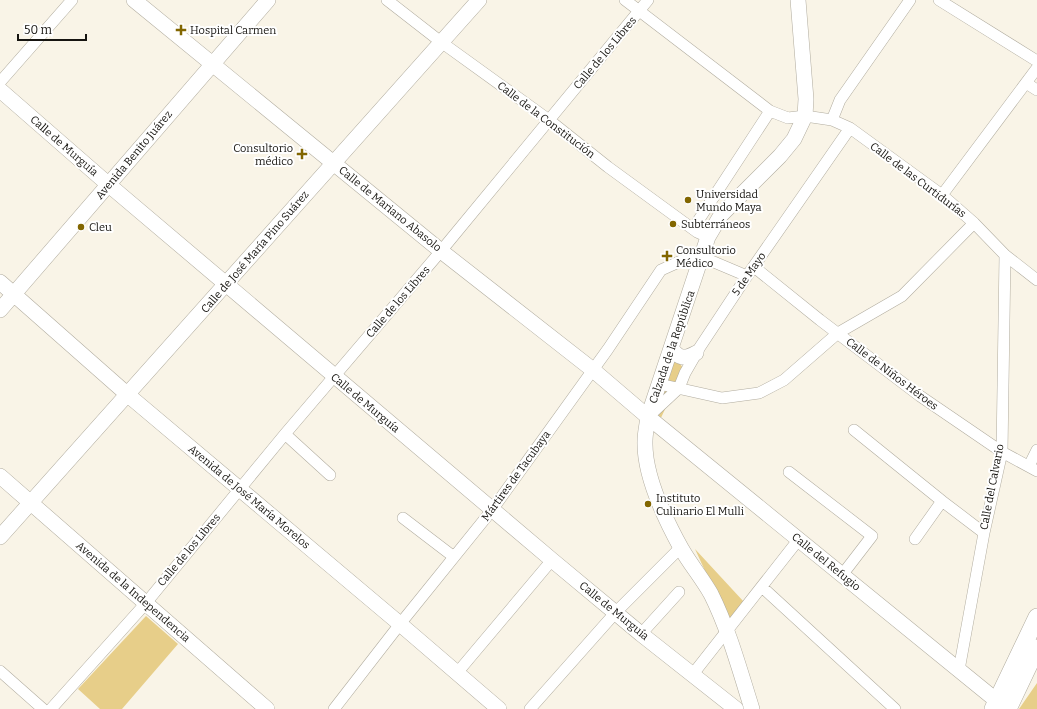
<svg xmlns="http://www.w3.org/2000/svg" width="1037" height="709" viewBox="0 0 1037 709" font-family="Bitter,serif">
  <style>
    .green { fill: #e7ce89 }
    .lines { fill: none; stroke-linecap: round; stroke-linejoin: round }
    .street-casing { stroke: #b1ac9f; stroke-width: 12 }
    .secondary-casing { stroke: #b1ac9f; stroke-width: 16 }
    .primary-casing { stroke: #b1ac9f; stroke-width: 18 }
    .street { stroke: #fff; stroke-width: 11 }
    .secondary { stroke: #fff; stroke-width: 15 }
    .primary { stroke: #fff; stroke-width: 17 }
    .poi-dot { fill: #826600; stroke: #fff; stroke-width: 1.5 }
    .labels { text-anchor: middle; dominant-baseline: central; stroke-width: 4; stroke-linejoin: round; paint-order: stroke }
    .poi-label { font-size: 11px; fill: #161410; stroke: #fff; text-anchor: start }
    .street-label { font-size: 11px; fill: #161410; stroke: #fff }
  </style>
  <rect width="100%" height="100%" fill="#f9f4e7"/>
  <path class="green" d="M676,359L684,369L659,422L648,417Z
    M695,549L744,602L729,623Z
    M146,616L178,644L122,709H100L78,689Z
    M1037,683V709H1019Z"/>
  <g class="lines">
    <defs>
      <path id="street" d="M387,0L441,42L549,120L608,167L697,232L708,237
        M625,0L770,111L788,118L805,116L832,120L850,128L942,195L974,223L1005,255L1037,280
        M939,0L1037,61
        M0,82L72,0
        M1026,83L1037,90
        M832,120L840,100L910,0
        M942,195L1037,68
        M698,221L770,111
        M754,267L820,320L920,396L1002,452L1037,471
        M659,384L722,398L759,393L784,380L838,333L902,296L974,223
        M650,415L679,388L685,373L700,347L747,276L850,128
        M854,430L942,501L984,533
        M285,434L330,475
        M1029,466L1037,450
        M789,472L872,536L842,575
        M403,518L454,557
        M915,539L942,501
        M762,587L895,709
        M641,634L679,592
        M959,670L984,533L1002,452L1005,255
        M0,671L43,709
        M457,673L552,560
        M693,674L799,539
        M51,709L146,603L285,434L441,251L648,0
        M334,709L400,624L492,510L608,349L661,270L681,261L702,257L747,276
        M530,709L616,612L681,547"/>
      <path id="secondary" d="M134,0L441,251L593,370L648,417L997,701L1002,709
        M0,90L109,185L552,560L641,634L736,709
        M0,282L128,395L400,624L499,709
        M0,310L268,0
        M672,349C679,359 685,359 696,353
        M0,476L267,709
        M0,537L479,0
        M752,709C740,671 729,630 711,594C702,578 690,564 681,548C665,519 644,474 645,441C645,433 647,425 648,417L708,237L721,215L780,156L794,139L805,116L806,99L798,0"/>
      <path id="primary" d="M993,709L1037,617
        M1008,709L1037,648"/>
    </defs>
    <use href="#street" class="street-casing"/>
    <use href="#secondary" class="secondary-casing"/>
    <use href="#primary" class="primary-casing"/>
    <use href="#street" class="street"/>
    <use href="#secondary" class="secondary"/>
    <use href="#primary" class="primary"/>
  </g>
  <g class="poi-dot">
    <path d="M179 24h4v4h4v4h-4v4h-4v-4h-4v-4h4z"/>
    <path d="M300 148h4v4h4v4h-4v4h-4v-4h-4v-4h4z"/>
    <circle cx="688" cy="200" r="4"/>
    <circle cx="673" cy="224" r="4"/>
    <circle cx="81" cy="227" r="4"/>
    <path d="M665 250h4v4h4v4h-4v4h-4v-4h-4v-4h4z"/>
    <circle cx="648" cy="504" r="4"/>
  </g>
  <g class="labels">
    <g class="poi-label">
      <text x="190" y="30">Hospital Carmen</text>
      <text x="293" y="148" text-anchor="end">Consultorio<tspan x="293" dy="13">médico</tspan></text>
      <text x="696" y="194">Universidad<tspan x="696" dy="13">Mundo Maya</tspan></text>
      <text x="681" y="224">Subterráneos</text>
      <text x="89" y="227">Cleu</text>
      <text x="676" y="250">Consultorio<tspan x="676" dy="13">Médico</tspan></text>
      <text x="656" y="498">Instituto<tspan x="656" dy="13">Culinario El Mulli</tspan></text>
    </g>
    <g class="street-label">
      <text transform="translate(605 53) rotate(-50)">Calle de los Libres</text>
      <text transform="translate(546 120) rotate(37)">Calle de la Constitución</text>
      <text transform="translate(64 146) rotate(41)">Calle de Murguía</text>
      <text transform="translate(134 155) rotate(-50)">Avenida Benito Juárez</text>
      <text transform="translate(918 180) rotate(37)">Calle de las Curtidurías</text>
      <text transform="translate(390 209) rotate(39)">Calle de Mariano Abasolo</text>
      <text transform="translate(255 252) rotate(-49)">Calle de José María Pino Suárez</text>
      <text transform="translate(749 274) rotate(-55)">5 de Mayo</text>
      <text transform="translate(398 302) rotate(-49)">Calle de los Libres</text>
      <text transform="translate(672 347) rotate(-71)">Calzada de la República</text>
      <text transform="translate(892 374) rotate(37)">Calle de Niños Héroes</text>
      <text transform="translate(365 403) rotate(40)">Calle de Murguía</text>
      <text transform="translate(516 476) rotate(-54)">Mártires de Tacubaya</text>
      <text transform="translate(992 487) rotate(-79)">Calle del Calvario</text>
      <text transform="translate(249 497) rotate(40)">Avenida de José María Morelos</text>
      <text transform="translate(189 550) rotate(-50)">Calle de los Libres</text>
      <text transform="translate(826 562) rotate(39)">Calle del Refugio</text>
      <text transform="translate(133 592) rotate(41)">Avenida de la Independencia</text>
      <text transform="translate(614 611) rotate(39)">Calle de Murguía</text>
    </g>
  </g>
  <path d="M18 34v6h68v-6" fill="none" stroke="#161410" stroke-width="2"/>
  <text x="24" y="34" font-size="12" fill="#161410" stroke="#ffffff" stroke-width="3" paint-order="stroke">50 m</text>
</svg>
